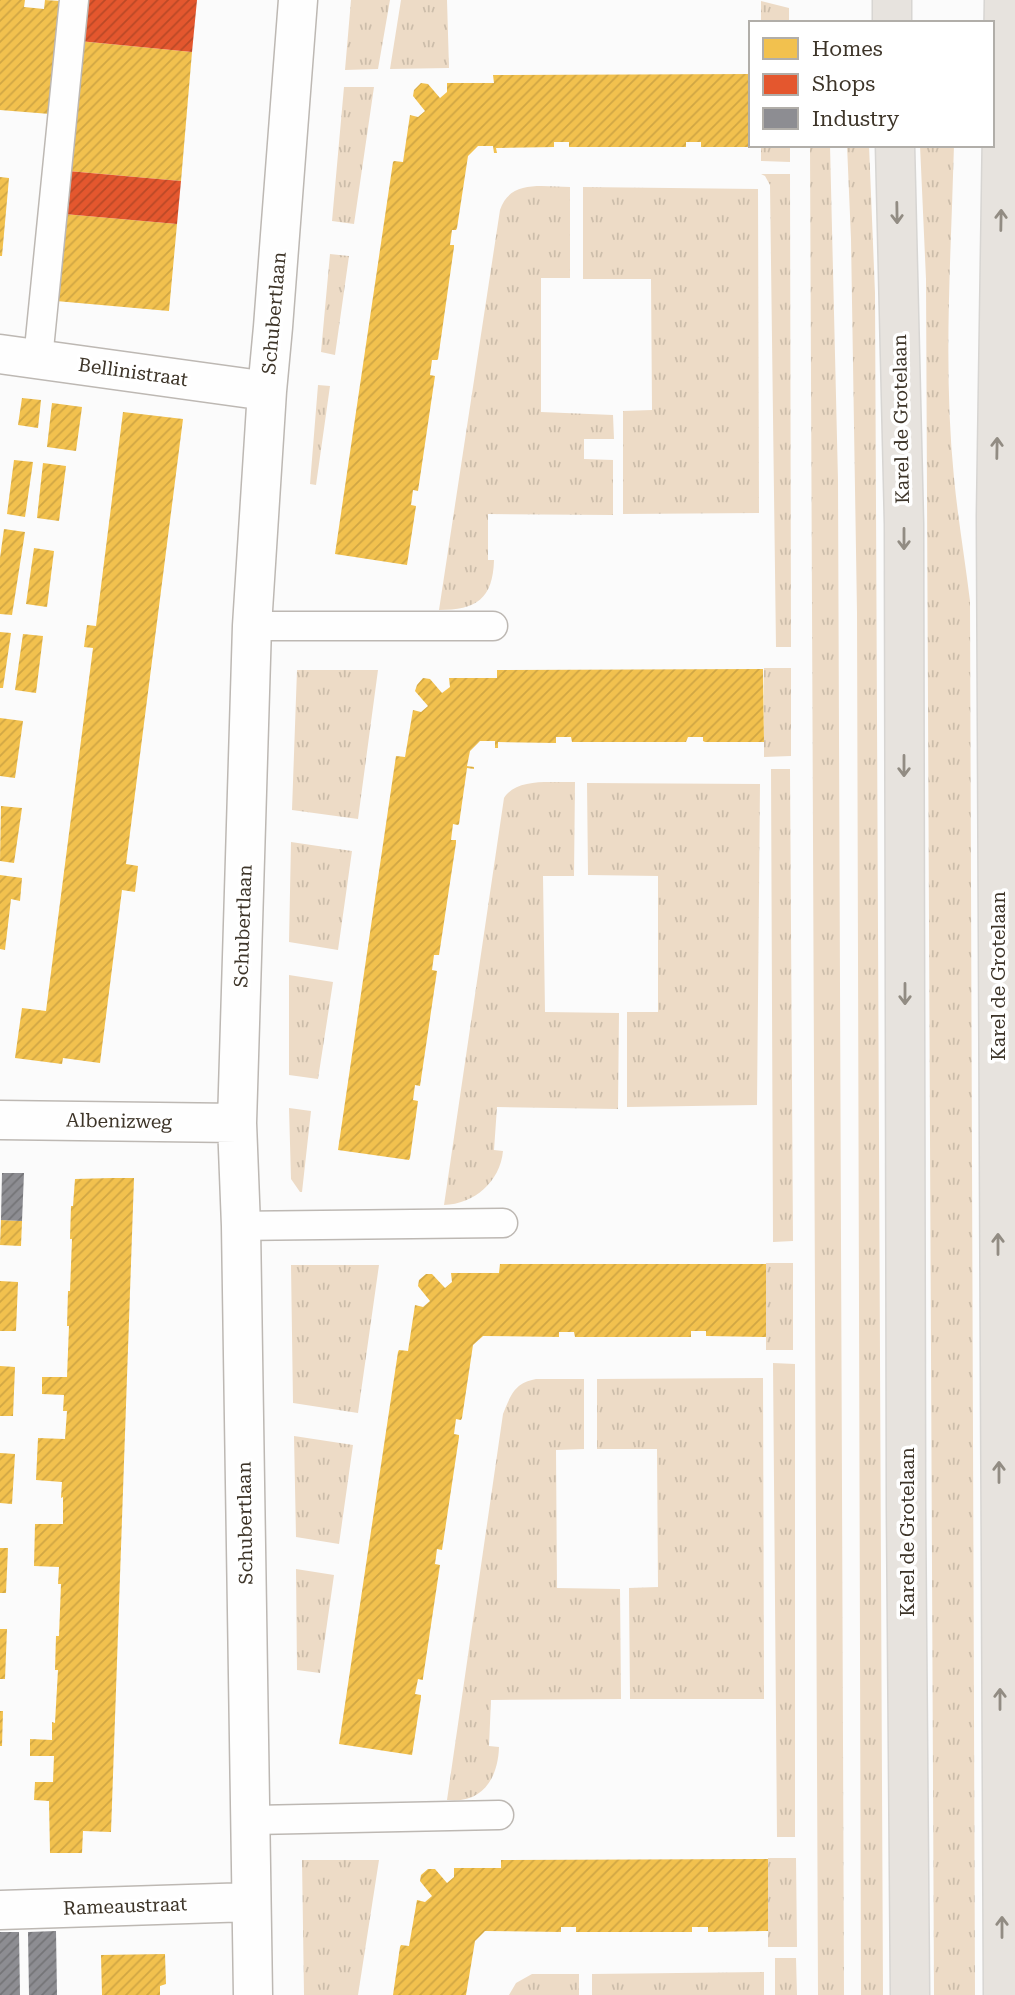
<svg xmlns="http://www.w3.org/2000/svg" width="1015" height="1995" viewBox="0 0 1015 1995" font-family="'Roboto Serif',serif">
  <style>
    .grass { fill: url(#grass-tufts) }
    .homes { fill: url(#homes-hatch) }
    .shops { fill: url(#shops-hatch) }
    .industry { fill: url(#industry-hatch) }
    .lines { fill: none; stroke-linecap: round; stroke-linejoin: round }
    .service-casing { stroke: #bdb8b3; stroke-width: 31 }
    .minor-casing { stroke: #bdb8b3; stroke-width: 41 }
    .primary-casing { stroke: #d7d5d2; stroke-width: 41 }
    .service { stroke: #fefefe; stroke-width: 28 }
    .minor { stroke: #fefefe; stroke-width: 38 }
    .primary { stroke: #e7e3de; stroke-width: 38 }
    .oneway { stroke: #928c83 }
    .labels { text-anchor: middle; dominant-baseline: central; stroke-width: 7; stroke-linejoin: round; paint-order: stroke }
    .street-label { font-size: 19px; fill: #3d3428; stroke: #fff }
  </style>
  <defs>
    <pattern id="grass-tufts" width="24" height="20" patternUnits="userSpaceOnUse" patternTransform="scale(1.75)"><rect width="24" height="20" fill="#eddbc6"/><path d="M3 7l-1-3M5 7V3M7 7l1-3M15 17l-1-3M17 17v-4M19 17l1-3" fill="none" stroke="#ccbdaa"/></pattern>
    <pattern id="homes-hatch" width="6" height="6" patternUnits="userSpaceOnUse" patternTransform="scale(1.75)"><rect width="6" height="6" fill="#f2c14e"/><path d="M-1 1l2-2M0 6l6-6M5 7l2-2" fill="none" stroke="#d0a644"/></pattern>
    <pattern id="shops-hatch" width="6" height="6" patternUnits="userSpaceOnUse" patternTransform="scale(1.75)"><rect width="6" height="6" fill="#e4572e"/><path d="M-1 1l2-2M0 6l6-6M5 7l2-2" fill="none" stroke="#ba4927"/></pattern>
    <pattern id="industry-hatch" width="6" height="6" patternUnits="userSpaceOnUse" patternTransform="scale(1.75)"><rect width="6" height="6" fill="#8d8d92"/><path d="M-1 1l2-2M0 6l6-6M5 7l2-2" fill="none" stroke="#747477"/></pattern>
  </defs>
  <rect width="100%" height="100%" fill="#fbfbfb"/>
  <path class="grass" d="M351,0H390L378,69L345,70Z
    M401,0H447L449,68L390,69Z
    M761,1L789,8V23H761Z
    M344,87H374L354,224L332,221Z
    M761,145H790V162L761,161Z
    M810,145H830L838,480L844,1995H818Z
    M847,145H869L875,293L883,1995H861L857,613L851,239Z
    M920,145H954C951,256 943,368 954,478C958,519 965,560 970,601L975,1995H934L926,279Z
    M761,174H790L791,647H776L770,185L765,176Z
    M570,187V278H541V412L613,415L614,439H584V459L613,460V515L488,514V560H494C493,599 476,610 439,610L500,210C510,179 543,187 570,187Z
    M583,187L758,189L759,513L623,514V411L652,410L651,279H583Z
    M330,254L349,256L335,355L321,352Z
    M318,385L330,386L316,485L310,484Z
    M764,668H791V756L764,757Z
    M297,670H378L358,819L292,810Z
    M771,769H790L793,1241L773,1242Z
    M575,782L574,876H543L545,1012L619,1013L618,1109L497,1107L494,1150L503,1151C500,1182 474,1204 444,1205L504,798C517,777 552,783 575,782Z
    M587,783L760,784L757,1105L627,1107V1012H658V876L588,875Z
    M291,842L352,851L338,950L289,942Z
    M289,975L333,982L318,1079L289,1075Z
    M289,1108L311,1111L302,1192H300L291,1179Z
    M766,1263H793V1350H766Z
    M291,1265H379L358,1413L293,1403Z
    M773,1363L795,1364V1837H777Z
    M763,1378L764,1699H630L629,1588L658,1587L657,1449H597V1379Z
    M536,1379H584V1449L556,1450L557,1588L620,1589L621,1699L491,1700L489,1746L499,1747C498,1779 482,1804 447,1800L503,1414C511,1395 514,1383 536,1379Z
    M294,1436L353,1445L339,1544L296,1537Z
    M296,1569L334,1575L320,1673L297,1670Z
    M768,1858H796L797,1947H768Z
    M302,1860H379L358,1995H304Z
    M775,1958H796L797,1995H775Z
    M764,1972V1995H592V1974Z
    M532,1974H579V1995H509L516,1983Z"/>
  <path class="homes" d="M0,0H25L24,7L44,9L45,0L60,1L50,114L0,110Z
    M79,41L192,52L181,181L68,171Z
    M751,74V147H701V142H686V147H569V142H554V147L496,148L497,153H494L493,146H478L468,156L457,228L456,230H452L450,245H454V247L438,359L437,360H432L430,375L435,376L418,491L413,490L411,505L416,506L407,565L335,554L393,162L394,161L403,162L410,115L418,117L425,111L413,96L414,90L421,83L428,84L440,98L447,92V83H494L493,75Z
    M0,177L9,178L2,256H0Z
    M64,214L177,224L169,311L56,301Z
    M22,398L41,400L38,428L18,425Z
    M52,403L82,407L76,451L47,447Z
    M123,412L183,419L126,864L138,866L135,892L122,890L100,1063L63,1058L62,1064L15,1058L22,1008L46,1011L93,648L84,647L87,625L96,626Z
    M14,460L33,462L25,517L7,514Z
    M43,463L66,466L59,521L37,518Z
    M4,529L25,532L12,615L0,614V558Z
    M34,548L54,551L47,607L26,604Z
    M0,632L11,633L3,688H0Z
    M23,634L43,636L36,693L15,690Z
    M763,669L764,742H705L703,741V737H688L686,742H572L571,737H556V743L498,742V748H495V741H480L470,751L467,766L474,767V769L467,768L459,824L458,825L453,824L451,840H456V843L439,955H434L432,970L437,971L420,1086L415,1085L413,1100L418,1101L410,1158L409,1160L338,1150L396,756L405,757L413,710L421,712L428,706L415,691L417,685L423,678L430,679L442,693L450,687L449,678H497V670Z
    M0,718L23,721L15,778L0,776Z
    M1,806L22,808L14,863L0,861Z
    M0,875L22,878L20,901L11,899L5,950L0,949Z
    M112,1178H134L111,1832L83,1831L82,1853H50L49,1801L34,1800L35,1782H53L54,1756H30V1739L52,1740V1722L55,1723L58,1670H55L56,1636H59L61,1584H58L59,1567L34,1566L35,1524H63V1497L61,1498L62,1482L36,1480L38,1438L65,1439L67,1411H63L64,1395L42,1394V1377H67L69,1326H67L68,1291H70L72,1239H70L71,1206H73L75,1179Z
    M1,1220L22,1221L21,1246L0,1245Z
    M500,1264H766V1337L706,1336V1331H691V1337H575L574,1332H559V1337L483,1336L473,1345L462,1418L461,1420L456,1419L454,1434L459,1435V1437L442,1550L437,1549L435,1564L440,1565L423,1678V1680L418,1679L415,1694L421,1695V1697L412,1755L339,1744L398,1352L399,1350L408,1351L415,1305L423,1307L430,1301L418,1286L419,1280L426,1274H432L445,1288L452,1282L451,1273H499Z
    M0,1281L18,1282L16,1331H0Z
    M0,1366L15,1367L13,1416H0Z
    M0,1453L15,1454L12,1504L0,1503Z
    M0,1548H8L6,1593H0Z
    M0,1629H7L5,1679H0Z
    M0,1711H3L2,1746H0Z
    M768,1859V1931L708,1932V1927H692V1932H576V1927H561V1932L485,1931L475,1941L466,1995H393L400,1947L401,1945L409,1946L417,1900L425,1902L432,1896L420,1881L421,1875L428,1869H435L447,1883L454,1877V1868H501V1860Z
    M165,1954L166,1984L160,1986V1995H102L101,1955Z"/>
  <path class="shops" d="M83,0H197L192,52L79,41Z
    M68,171L181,181L177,224L64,214Z"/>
  <path class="industry" d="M2,1173H24L22,1221L1,1220Z
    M56,1931L57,1995H29L28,1932Z
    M0,1932H19L20,1995H0Z"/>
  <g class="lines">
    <defs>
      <path id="service" d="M38,359L74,0
        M252,626H493
        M241,1226L503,1223
        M251,1820L499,1815"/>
      <path id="minor" d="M0,354L267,391
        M0,1120L237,1123
        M0,1910L251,1902
        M253,1995L241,1226L237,1123L252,626L267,391L273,327L298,0"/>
      <path id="primary" d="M892,0V23
        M895,145L904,524L906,1508L910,1995
        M1003,1995L996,516L1004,0"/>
    </defs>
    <use href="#service" class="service-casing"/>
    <use href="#minor" class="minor-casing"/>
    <use href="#primary" class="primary-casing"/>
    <use href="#service" class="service"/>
    <use href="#minor" class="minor"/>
    <use href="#primary" class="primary"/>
  </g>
  <defs><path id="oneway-shaft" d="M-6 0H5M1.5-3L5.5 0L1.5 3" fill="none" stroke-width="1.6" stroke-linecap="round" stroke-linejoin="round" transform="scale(1.75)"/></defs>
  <g class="oneway">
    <use href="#oneway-shaft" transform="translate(897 213) rotate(89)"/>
    <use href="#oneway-shaft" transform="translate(1001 220) rotate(-89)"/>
    <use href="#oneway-shaft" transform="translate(997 448) rotate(-89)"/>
    <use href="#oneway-shaft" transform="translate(904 539) rotate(90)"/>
    <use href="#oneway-shaft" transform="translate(904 766) rotate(90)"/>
    <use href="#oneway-shaft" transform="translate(905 994) rotate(90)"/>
    <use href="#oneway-shaft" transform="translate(998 1244) rotate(-90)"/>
    <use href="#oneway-shaft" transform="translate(999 1472) rotate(-90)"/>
    <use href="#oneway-shaft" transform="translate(1000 1699) rotate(-90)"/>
    <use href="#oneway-shaft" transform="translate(1002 1927) rotate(-90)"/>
  </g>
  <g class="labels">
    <g class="street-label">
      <text transform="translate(274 313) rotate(-85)">Schubertlaan</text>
      <text transform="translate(133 372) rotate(8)">Bellinistraat</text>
      <text transform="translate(901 419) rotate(-91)">Karel de Grotelaan</text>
      <text transform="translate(243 926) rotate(-88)">Schubertlaan</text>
      <text transform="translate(998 976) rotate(-90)">Karel de Grotelaan</text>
      <text transform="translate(119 1121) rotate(1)">Albenizweg</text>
      <text transform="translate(245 1523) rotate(-91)">Schubertlaan</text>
      <text transform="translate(907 1532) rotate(-90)">Karel de Grotelaan</text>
      <text transform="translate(125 1906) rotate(-2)">Rameaustraat</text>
    </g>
  </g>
  <rect x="749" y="21" width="245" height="126" fill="#ffffff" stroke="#b1aea9" stroke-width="2"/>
  <rect x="763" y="38" width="35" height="21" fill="#f2c14e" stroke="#b1aea9" stroke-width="2"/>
  <text x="812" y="56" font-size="21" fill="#3d3428">Homes</text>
  <rect x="763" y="74" width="35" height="21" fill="#e4572e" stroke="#b1aea9" stroke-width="2"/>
  <text x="812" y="91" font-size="21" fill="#3d3428">Shops</text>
  <rect x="763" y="108" width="35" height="21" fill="#8d8d92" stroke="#b1aea9" stroke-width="2"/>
  <text x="812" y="126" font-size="21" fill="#3d3428">Industry</text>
</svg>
